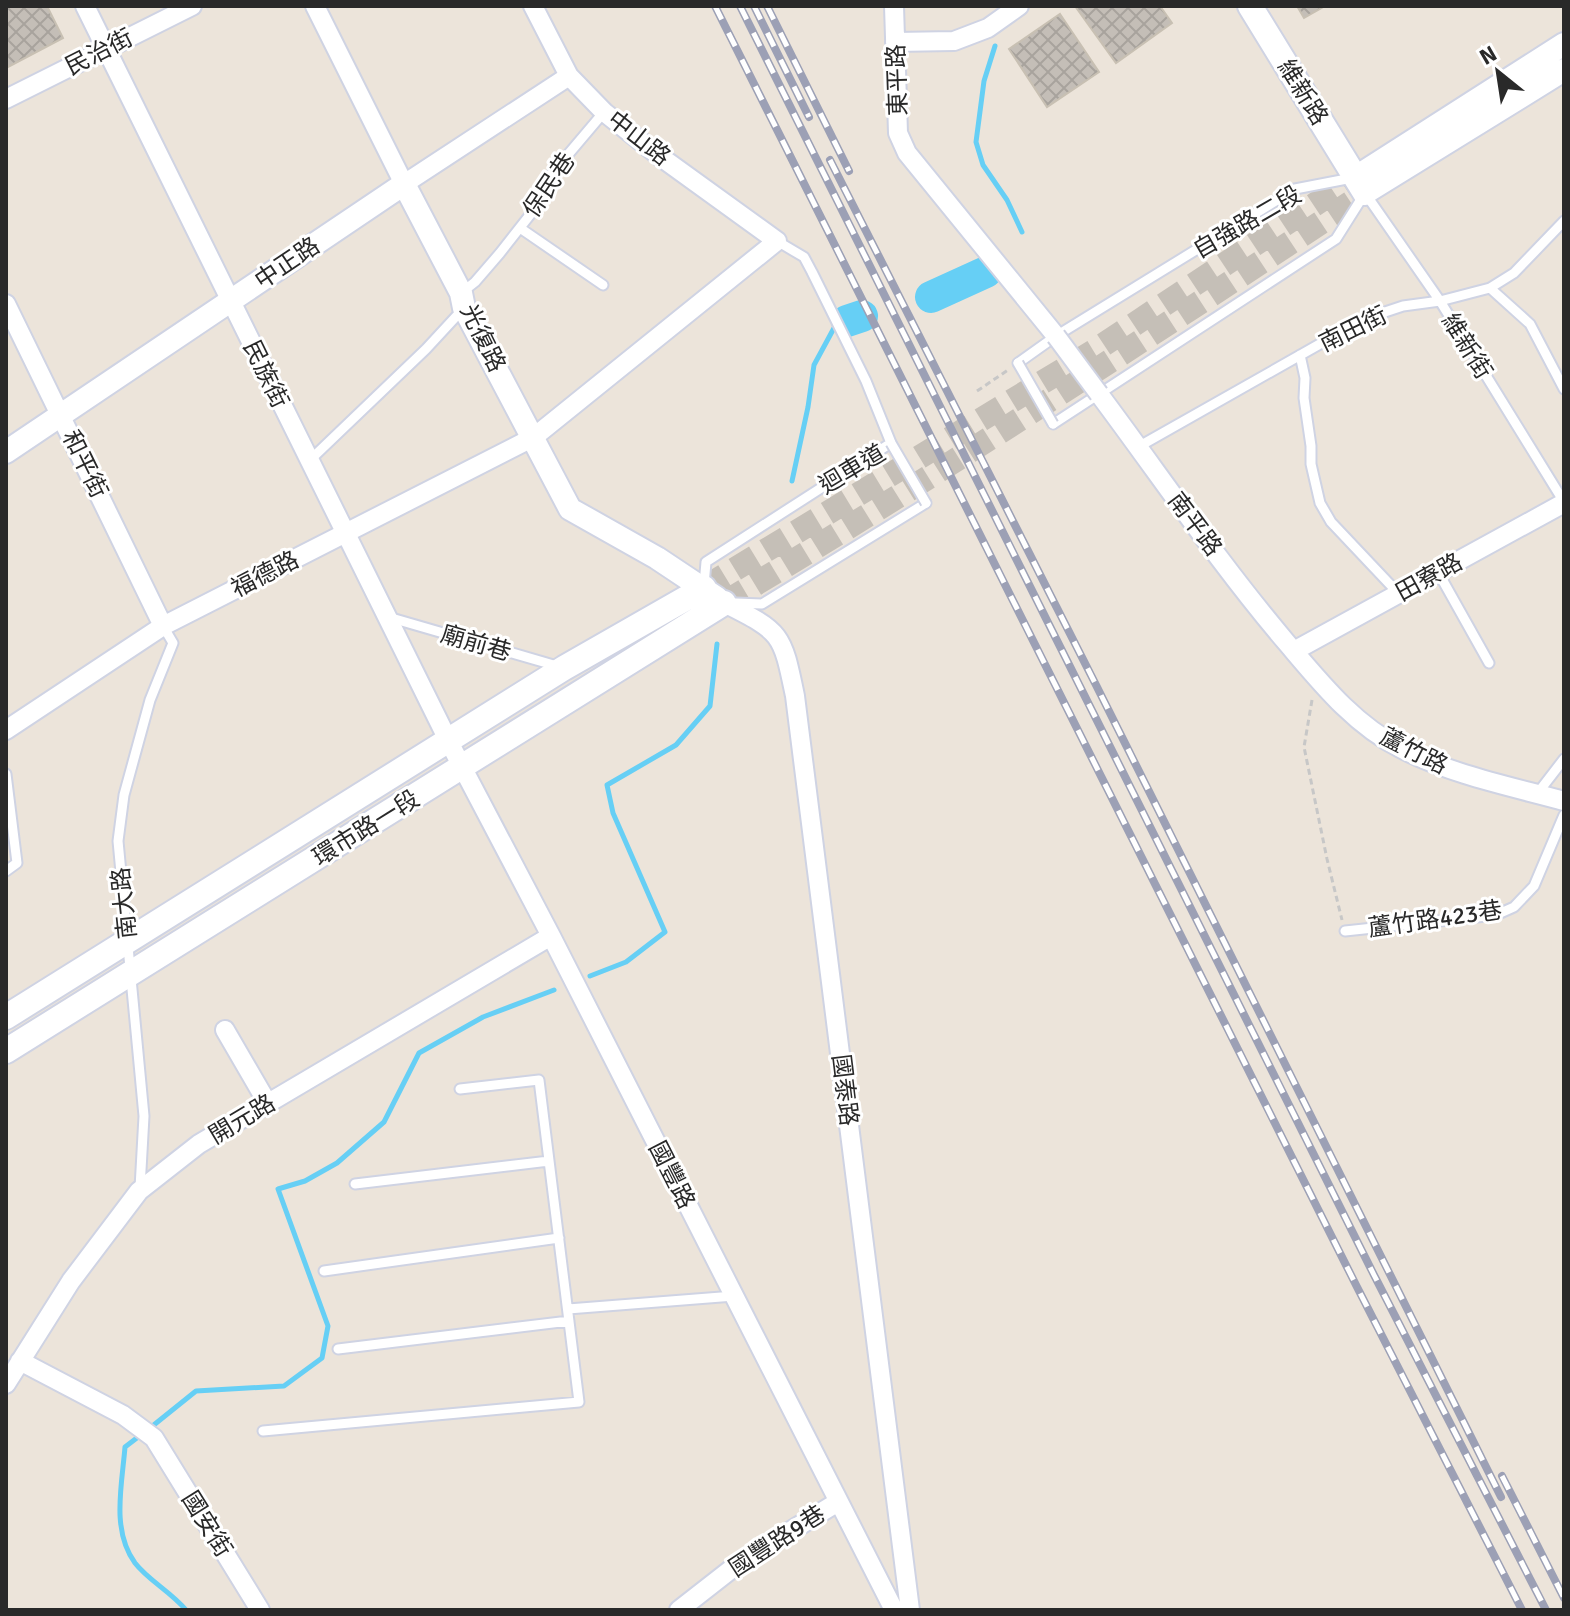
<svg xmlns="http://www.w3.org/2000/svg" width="1570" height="1616" viewBox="0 0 1570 1616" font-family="Signika,'Noto Sans TC',sans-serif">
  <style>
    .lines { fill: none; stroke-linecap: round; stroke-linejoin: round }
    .stream { stroke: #66cff5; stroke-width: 5 }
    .river { stroke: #66cff5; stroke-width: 32 }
    .building { fill: url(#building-cross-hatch); stroke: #c8c0b3; stroke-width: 2 }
    .secondary-tunnel { stroke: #c5bfb7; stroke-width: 24; stroke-dasharray: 24 12; stroke-linecap: butt }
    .service-casing { stroke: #cfd3e3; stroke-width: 13 }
    .minor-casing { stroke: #cfd3e3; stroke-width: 22 }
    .tertiary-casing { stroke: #cfd3e3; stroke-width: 26 }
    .secondary-casing { stroke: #cfd3e3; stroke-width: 28 }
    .path { stroke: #c7c7c7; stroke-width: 3; stroke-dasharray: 6 4; stroke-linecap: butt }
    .service { stroke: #fff; stroke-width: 9 }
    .minor { stroke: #fff; stroke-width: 18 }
    .tertiary { stroke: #fff; stroke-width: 22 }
    .secondary { stroke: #fff; stroke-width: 24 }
    .rail-casing { stroke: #9ca0b5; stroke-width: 8 }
    .rail { stroke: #fff; stroke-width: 5; stroke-dasharray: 15; stroke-linecap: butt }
    .service-bridge-casing { stroke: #cfd3e3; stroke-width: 13; stroke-linecap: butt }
    .minor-bridge-casing { stroke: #cfd3e3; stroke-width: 22; stroke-linecap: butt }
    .service-bridge { stroke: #fff; stroke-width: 9 }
    .minor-bridge { stroke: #fff; stroke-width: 18 }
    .labels { text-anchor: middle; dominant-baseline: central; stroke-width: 6; stroke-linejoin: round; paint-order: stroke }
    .street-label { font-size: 24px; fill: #292929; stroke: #fff }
  </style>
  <defs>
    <pattern id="building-cross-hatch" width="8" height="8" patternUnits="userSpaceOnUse" patternTransform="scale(2)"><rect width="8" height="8" fill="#c4beb7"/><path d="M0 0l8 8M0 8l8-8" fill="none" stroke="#a8a39d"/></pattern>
  </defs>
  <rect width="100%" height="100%" fill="#ece4da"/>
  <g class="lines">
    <path class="stream" d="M995,46L984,81L976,142L983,165L1007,200L1022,232
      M792,481L808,407L814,365L834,328
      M590,976L626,962L665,932L613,813L607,785L676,745L710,706L717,644
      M150,1428L196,1391L284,1386L322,1358L328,1326L278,1189L305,1181L337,1163L384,1122L419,1053L483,1017L554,990
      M142,1434L125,1447C122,1485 111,1530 135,1563C148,1580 171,1592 186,1610"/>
    <path class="river" d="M931,297L986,272
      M847,321L862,316"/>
  </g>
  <path class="building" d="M6,6H47L63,38L6,68Z
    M1075,6H1160L1172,23L1116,63Z
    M1297,6H1325L1304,18Z
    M1060,14L1099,72L1047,107L1009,49Z"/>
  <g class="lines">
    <path class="secondary-tunnel" d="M704,588L1094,351L1356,177
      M724,603C942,472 1154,334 1365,193"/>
    <defs>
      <path id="service" d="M520,228L603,285
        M1490,288L1530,324L1564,389
        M461,293L475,282L500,253L548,192L549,177L604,112
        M1300,355L1305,378L1304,398L1311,446V464L1320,503L1331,522L1399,594
        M1018,363L1056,336L1295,189L1352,178
        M1053,424L1336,239L1365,193L1440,301L1564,502
        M1138,447L1364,319L1403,306L1440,301L1490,288L1514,273L1564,221
        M309,461L426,349L463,309
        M1438,572L1489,663
        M704,585L706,562L891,443L866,381L812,272L804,257L777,241
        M736,603L762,604L926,503
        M388,617L557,666
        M6,774L17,863L6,871
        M1537,794L1564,759
        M1345,931L1496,915L1514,907L1534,886L1564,815
        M355,1184L549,1161
        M140,1188L144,1116L118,841L124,795L150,700L173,643L163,626
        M324,1271L559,1238
        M568,1309L734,1296
        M338,1349L569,1321
        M263,1431L579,1402L539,1080L460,1089"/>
      <path id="minor" d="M85,6L448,740L551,936L894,1610
        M315,6L404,184L569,76
        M894,6L898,133L907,153L1056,336
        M895,42L954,41L988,28L1019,6
        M6,99L192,6
        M6,304L163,626
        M1099,394C1161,477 1219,563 1286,642C1320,682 1354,725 1402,749C1453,775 1509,786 1564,801
        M724,603C782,632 782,633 795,696L910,1610
        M1294,651L1564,503
        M6,730L163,626L534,437L777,241L658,155L604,112L569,76L533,6
        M225,1030L268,1104
        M20,1361L123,1415L154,1438L260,1610
        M6,1384L71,1281L139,1191L199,1144L551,936
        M679,1610L743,1560L838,1502"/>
      <path id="tertiary" d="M1356,177L1564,44
        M1365,193L1564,70
        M6,452L404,184L461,293L464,308L570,509L657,558L717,598"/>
      <path id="secondary" d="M1250,6L1365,193
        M6,1017L564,668L704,588
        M6,1051L724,603"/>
    </defs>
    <use href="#service" class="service-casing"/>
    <use href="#minor" class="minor-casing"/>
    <use href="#tertiary" class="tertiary-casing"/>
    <use href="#secondary" class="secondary-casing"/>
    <path class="path" d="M977,391L1008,370
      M1312,700L1304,747L1327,859L1342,920"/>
    <use href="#service" class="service"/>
    <use href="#minor" class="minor"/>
    <use href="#tertiary" class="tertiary"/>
    <use href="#secondary" class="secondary"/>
    <defs>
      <path id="rail" d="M715,6L1356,1285L1522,1610
        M740,6L1374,1275L1546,1610
        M754,6L809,117
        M767,6L849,171
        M830,160L1096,685L1501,1497
        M1502,1476L1564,1598"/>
    </defs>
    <use href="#rail" class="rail-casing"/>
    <use href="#rail" class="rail"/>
    <defs>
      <path id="service-bridge" d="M1018,363L1053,424
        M891,443L926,503"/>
      <path id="minor-bridge" d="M1056,336L1099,394"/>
    </defs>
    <use href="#service-bridge" class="service-bridge-casing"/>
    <use href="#minor-bridge" class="minor-bridge-casing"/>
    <use href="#service-bridge" class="service-bridge"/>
    <use href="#minor-bridge" class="minor-bridge"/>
  </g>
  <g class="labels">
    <g class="street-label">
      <text transform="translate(99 52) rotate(-27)">民治街</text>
      <text transform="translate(897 80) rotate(-92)">東平路</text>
      <text transform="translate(1303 92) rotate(58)">維新路</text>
      <text transform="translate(639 138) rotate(38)">中山路</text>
      <text transform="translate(549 185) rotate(-56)">保民巷</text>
      <text transform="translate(1247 222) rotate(-30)">自強路二段</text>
      <text transform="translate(287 263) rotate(-34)">中正路</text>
      <text transform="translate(1353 329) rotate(-26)">南田街</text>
      <text transform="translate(483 338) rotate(64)">光復路</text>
      <text transform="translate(1467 346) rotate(58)">維新街</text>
      <text transform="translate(266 374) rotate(64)">民族街</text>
      <text transform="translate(85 464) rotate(64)">和平街</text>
      <text transform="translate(852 469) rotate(-31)">迴車道</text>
      <text transform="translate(1195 524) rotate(53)">南平路</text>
      <text transform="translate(265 574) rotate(-27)">福德路</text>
      <text transform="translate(1429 577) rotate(-29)">田寮路</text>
      <text transform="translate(476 643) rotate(16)">廟前巷</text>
      <text transform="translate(1414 751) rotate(27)">蘆竹路</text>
      <text transform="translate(366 828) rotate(-32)">環市路一段</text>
      <text transform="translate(124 903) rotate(-96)">南大路</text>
      <text transform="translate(1435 919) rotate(-8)">蘆竹路423巷</text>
      <text transform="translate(845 1090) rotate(83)">國泰路</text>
      <text transform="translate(242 1119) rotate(-31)">開元路</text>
      <text transform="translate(672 1175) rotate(63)">國豐路</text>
      <text transform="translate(207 1524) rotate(58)">國安街</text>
      <text transform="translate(777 1541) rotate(-33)">國豐路9巷</text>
    </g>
  </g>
  <rect width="1570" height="1616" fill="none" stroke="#292929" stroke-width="16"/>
  <g transform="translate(1498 72) rotate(330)" stroke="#ffffff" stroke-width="6" paint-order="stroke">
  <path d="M0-6L14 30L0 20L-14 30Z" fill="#292929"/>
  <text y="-12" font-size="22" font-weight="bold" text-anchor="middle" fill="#292929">N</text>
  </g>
</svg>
